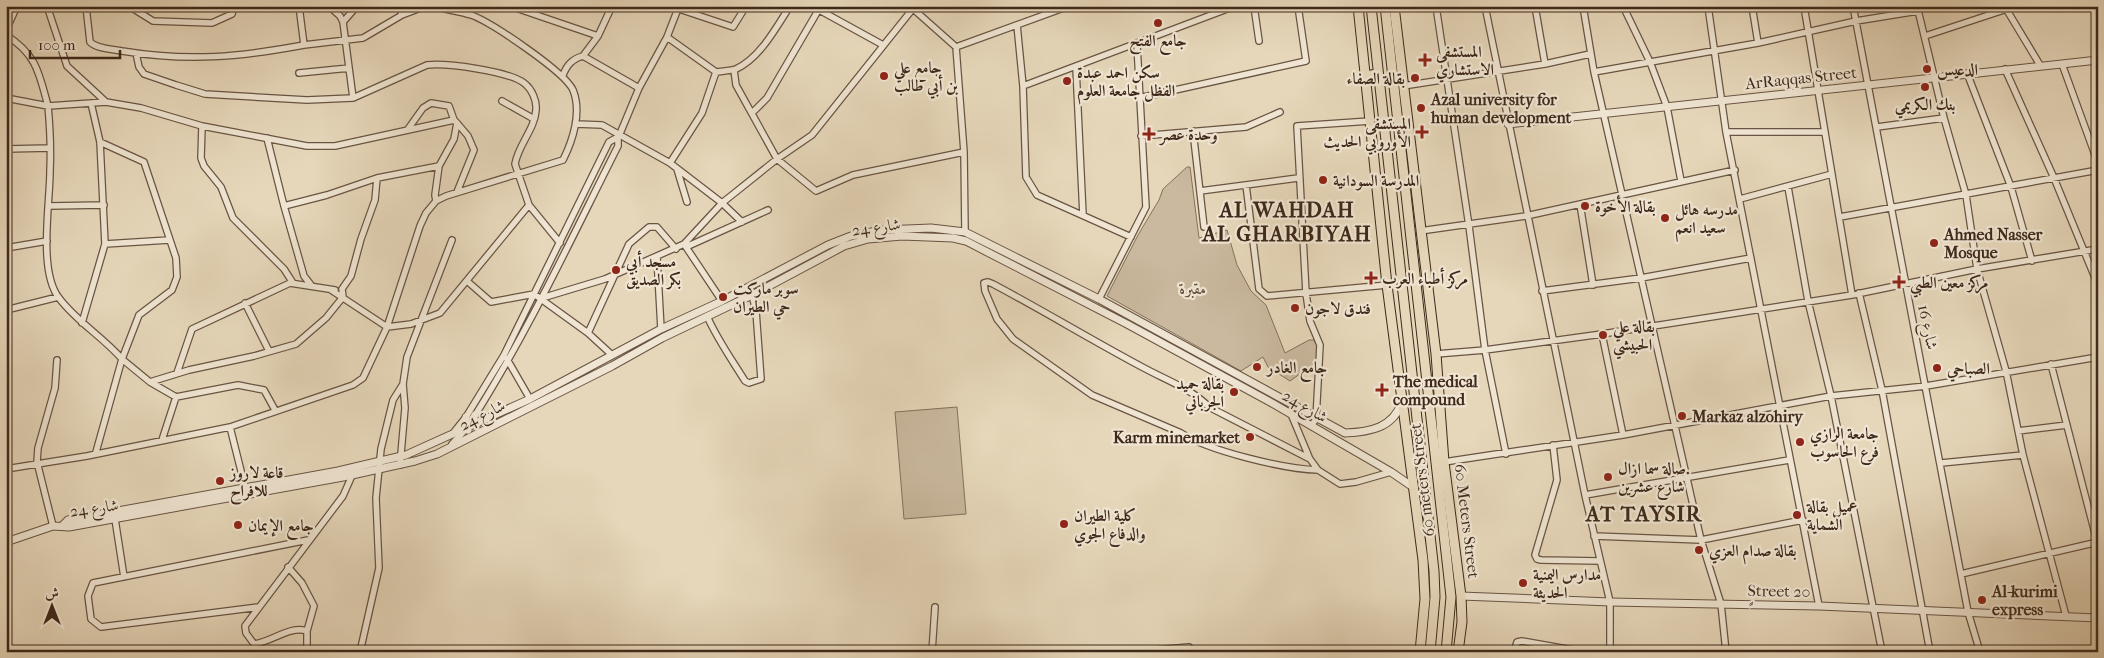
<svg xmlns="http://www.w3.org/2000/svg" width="2104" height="658" viewBox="0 0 2104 658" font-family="'IM FELL French Canon',Amiri,serif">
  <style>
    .green { fill: #cab99f; stroke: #84715d }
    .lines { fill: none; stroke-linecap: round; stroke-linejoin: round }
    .minor-casing { stroke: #695443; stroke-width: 8 }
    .tertiary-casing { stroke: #695443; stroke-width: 9 }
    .primary-casing { stroke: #3f291b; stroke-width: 11 }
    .trunk-casing { stroke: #3f291b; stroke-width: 11 }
    .minor { stroke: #efe5d2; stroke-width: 5.5 }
    .tertiary { stroke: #efe5d2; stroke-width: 7 }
    .primary { stroke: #e6d7ba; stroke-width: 9 }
    .trunk { stroke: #e6d7ba; stroke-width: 9 }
    .poi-dot { fill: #8f2418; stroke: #efe5d2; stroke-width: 2 }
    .labels { text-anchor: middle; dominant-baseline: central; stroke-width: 4.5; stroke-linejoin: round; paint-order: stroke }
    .poi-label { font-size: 16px; font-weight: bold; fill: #3f291b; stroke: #efe5d2; text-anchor: start }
    .street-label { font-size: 16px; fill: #3f291b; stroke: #efe5d2 }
    .park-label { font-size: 16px; font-style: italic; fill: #5b4635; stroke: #efe5d2 }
    .district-label { font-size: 21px; font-weight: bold; letter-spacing: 1px; fill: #3f291b; stroke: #efe5d2 }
  </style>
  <rect width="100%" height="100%" fill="#e6d7ba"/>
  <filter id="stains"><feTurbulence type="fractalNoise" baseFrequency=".004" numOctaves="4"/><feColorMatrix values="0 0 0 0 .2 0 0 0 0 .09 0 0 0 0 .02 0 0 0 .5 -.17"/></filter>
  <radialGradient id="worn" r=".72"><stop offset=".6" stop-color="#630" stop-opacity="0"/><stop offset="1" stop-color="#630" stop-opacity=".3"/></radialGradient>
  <path class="green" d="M1187,167H1190L1199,238L1227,230L1237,265L1251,291L1266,305L1285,353L1309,340H1314L1319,349L1315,363L1290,381L1268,367L1263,357L1241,371L1107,296L1138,235L1159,200L1163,189Z
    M957,407L966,514L904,519L895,412Z"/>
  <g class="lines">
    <defs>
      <path id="minor" d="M47,6L67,66L106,102
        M86,6L90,42C97,49 112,49 122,51C189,62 239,57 304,45
        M129,6L153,21L212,23L232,14L234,6
        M299,6L304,45L363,38L402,15L426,6
        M329,6L340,16L343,22L353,98
        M400,6L402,15
        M434,6C446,10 459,11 471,15C491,22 565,72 573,90C582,112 573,140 563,160L446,196L436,201
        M510,6L598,36L612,6
        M670,6L733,27L746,6
        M812,6L883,45
        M1254,6L1259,41
        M1436,6L1469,226L1485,350L1506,454
        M1485,6L1585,495L1610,602V652
        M1535,6L1545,64
        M1583,6L1594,72L1701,540L1721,604L1726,652
        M1623,6L1650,62L1667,107L1681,181
        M1708,6L1726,132L1819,606
        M1752,6L1758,43
        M1804,6L1852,295
        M1853,6L1968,612L1980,652
        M1917,6L1944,118L1966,195L1977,269L2006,371L2023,455L2066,616
        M911,7L956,47L964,152L965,232
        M2005,7L2040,65
        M343,22L357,6
        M1017,25L1023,86L1026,177L1037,195L1131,237
        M6,30L17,6
        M6,35C37,55 39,73 48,106L6,98
        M598,36L583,56L639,88
        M1925,36L2007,9
        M667,37L716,72C722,71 730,71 736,69C760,58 776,28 790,6
        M956,47L1069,6
        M136,53L139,67L144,74L176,85L205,94L307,100L353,98L427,65C447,63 508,71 524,83C532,89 537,101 536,110C535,129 518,145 515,164L529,205
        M2062,64L2098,163
        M1076,68L1083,215
        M2005,69L2054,178L2098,285
        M734,70L736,85L777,159L816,191L853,175L964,152
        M1594,72L1758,43L1856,21L1918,11
        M299,73L349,68
        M1967,73L2011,187L2032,261
        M563,75C567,65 572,59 583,56
        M1023,86L1235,6
        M1403,86L1545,64L1590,54
        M1139,98L1306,61L1298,6
        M502,101L534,119
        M752,113L767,98L819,9
        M457,123L468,136L474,150L457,192
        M576,124L602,125L670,163L722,203L742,222
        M202,126L201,158L204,166L221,187L233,218L284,269L293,283
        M1877,127L1944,118
        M408,129L423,108L431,103L449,106L454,120
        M1193,131L1204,227
        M1726,132H1825
        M619,136L639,88L667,37L679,6
        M1141,136L1246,127L1280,112
        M267,138L284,206L304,276L311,285
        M100,142L144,162L176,258L177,277L172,290L139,315L122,359L150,382L189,370L254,356L296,344L326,318L343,297L342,289L351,276L361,239L375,200L377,178
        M6,149L50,148
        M670,163L702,113L716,72
        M677,169L687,202
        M1246,185L1259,289L1267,296L1387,285
        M1788,187L1808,301L1831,396L1882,652
        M1200,191L1298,178
        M1740,199L1832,174
        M1580,204L1593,285
        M49,206L104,205
        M284,206L327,195L377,178L439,166
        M1840,217L2098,170
        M1420,231L1526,216L1735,170
        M105,244L169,240
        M684,244L722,203L777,159L812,135L915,6
        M686,247L768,210
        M6,248L47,241
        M657,257L661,329
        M467,281L491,302L534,294L588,333L612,355
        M1542,291L1641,278L1751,258
        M1859,293L1882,390L1930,652
        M542,298L605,279L684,244L722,301
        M1099,299L1146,207L1137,45
        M245,303L269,351
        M6,310L58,297
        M707,316C717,339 732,360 745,381L749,383L761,379L756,311L752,295
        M82,323L105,244L100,142L91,103
        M588,333L629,244L649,227H657L676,249
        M1602,334L1623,435
        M1436,354L1485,350L1602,334L1852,295L1977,269L2098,249
        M507,359L530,399
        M2051,364L2098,545
        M177,373L192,329L290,283L335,290
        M150,382L176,397L238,385L264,390L275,410
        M1291,414L1309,457
        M1311,426L1316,419L1320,345L1310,321L1306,293L1297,126L1370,121
        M230,427L246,491
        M2018,431L2067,425
        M454,432L466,417L504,355L609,142L618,137V146C572,237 529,330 474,417
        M162,440L176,397
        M452,444L466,429
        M1553,445L1557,480L1535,555L1537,559L1541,560L1600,561
        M96,452L122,359C103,337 77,322 59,298C38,271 50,204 50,171C51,149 50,127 48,106L106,102L141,108L202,126L307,146H335L454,120L457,123L454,139L439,166L435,195L436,201L426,213L420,226L387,327L331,290
        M1444,462L1623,435L1831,396L1926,386L2098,357
        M1941,463L2023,455
        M400,465L405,408L403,384L407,357L452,240
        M6,469L87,456L230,427L353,385L363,378L387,327L411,324L440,313L529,205L560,243
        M1318,470C1284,469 1209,451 1181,433L1092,395L1013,339L997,319L985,291L984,283L988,282L993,284C1044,311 1093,341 1144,368C1166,380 1192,389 1209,407L1310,459L1318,470L1340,484L1356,482L1391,472
        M1585,495L1789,460
        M115,519L124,577
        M53,526L37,462L38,448L55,388L57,360
        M1594,536L1701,540L1803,520
        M288,567L302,583L314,606L307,631
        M1961,574L2098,542
        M259,607L101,627L91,619L88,596L93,583L308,540
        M307,652V631C290,625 272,642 254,644L246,633L245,626L343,496L354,471
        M360,652L379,568L376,498L381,449L393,400L403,384
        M932,652L935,607
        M1133,652L1189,647V652
        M1514,652L1517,642L1522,641L1584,652"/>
      <path id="tertiary" d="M1508,124L2098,60
        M475,415L473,419L477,424
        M466,417L465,425L468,430
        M63,525L68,520L338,471L406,455L530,399L661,329L722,301L828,245L851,236L882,230L931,228L965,232L1099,299L1345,433C1370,432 1393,428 1402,402
        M6,542L53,526L69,527L343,477L415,461L437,454L612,366L662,338L752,295L844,246L868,239L902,236L953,238L966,241L1127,324L1272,403L1391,472L1413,487
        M1461,596L1610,602L1819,606L2098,618"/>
      <path id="primary" d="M1358,6L1387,285L1423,560L1425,599L1420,652
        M1394,6L1436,354L1444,462L1461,596L1462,622L1458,652"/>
      <path id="trunk" d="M1371,6L1434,571L1435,597L1430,652
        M1385,6L1451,597L1446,652
        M1366,76L1377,74"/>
    </defs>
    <use href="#minor" class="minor-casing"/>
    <use href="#tertiary" class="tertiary-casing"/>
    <use href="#primary" class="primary-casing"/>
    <use href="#trunk" class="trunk-casing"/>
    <use href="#minor" class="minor"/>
    <use href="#tertiary" class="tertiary"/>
    <use href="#primary" class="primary"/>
    <use href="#trunk" class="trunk"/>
  </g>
  <g class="poi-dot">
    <circle cx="1158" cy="23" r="5"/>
    <path d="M1422.5 52.5h5v5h5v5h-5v5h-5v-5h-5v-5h5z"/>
    <circle cx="1927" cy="69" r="5"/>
    <circle cx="884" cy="76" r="5"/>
    <circle cx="1415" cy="78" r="5"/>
    <circle cx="1067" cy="81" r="5"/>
    <circle cx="1925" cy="87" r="5"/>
    <circle cx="1421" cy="108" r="5"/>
    <path d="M1419.5 124.5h5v5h5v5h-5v5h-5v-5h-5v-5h5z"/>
    <path d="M1146.5 126.5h5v5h5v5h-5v5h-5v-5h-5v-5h5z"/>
    <circle cx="1323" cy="180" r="5"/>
    <circle cx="1585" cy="206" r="5"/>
    <circle cx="1665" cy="218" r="5"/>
    <circle cx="1934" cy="243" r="5"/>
    <circle cx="616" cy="270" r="5"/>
    <path d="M1368.5 270.5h5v5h5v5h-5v5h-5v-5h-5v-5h5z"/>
    <path d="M1896.5 274.5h5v5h5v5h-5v5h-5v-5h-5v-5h5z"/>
    <circle cx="723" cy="297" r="5"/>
    <circle cx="1295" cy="308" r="5"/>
    <circle cx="1603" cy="335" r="5"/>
    <circle cx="1257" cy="367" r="5"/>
    <circle cx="1937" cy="368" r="5"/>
    <path d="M1379.5 382.5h5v5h5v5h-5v5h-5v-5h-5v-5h5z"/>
    <circle cx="1234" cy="392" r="5"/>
    <circle cx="1682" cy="416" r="5"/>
    <circle cx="1250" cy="437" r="5"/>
    <circle cx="1800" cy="442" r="5"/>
    <circle cx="1608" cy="477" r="5"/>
    <circle cx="220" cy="481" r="5"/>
    <circle cx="1797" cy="515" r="5"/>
    <circle cx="1064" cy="524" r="5"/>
    <circle cx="238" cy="525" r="5"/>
    <circle cx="1699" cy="550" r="5"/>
    <circle cx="1523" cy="583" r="5"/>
    <circle cx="1982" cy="600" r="5"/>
  </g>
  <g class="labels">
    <g class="poi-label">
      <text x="1158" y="40" text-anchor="middle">جامع الفتح</text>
      <text x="1436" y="51">المستشفى<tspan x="1436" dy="18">الاستشاري</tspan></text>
      <text x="894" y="67">جامع علي<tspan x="894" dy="18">بن أبي طالب</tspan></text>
      <text x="1937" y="69">الدعيس</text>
      <text x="1077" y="72">سكن احمد عبدة<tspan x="1077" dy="18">الفظل جامعة العلوم</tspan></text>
      <text x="1405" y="78" text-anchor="end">بقالة الصفاء</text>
      <text x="1431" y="99">Azal university for<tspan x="1431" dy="18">human development</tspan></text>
      <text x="1925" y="104" text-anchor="middle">بنك الكريمي</text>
      <text x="1411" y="123" text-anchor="end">المستشفى<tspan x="1411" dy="18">الأوروبي الحديث</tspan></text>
      <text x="1160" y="134">وحدة عصر</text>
      <text x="1333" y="180">المدرسة السودانية</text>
      <text x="1595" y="206">بقالة الأخوة</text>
      <text x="1675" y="209">مدرسه هائل<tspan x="1675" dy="18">سعيد انعم</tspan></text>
      <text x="1944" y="234">Ahmed Nasser<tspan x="1944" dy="18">Mosque</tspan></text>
      <text x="626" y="261">مسجد أبي<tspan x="626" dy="18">بكر الصديق</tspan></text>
      <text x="1382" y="278">مركز أطباء العرب</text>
      <text x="1910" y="282">مركز معين الطبي</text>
      <text x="733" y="288">سوبر ماركت<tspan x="733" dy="18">حي الطيران</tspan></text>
      <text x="1305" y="308">فندق لاجون</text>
      <text x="1613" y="326">بقالة علي<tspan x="1613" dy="18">الحبيشي</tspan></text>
      <text x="1267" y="367">جامع الغادر</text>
      <text x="1947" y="368">الصباحي</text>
      <text x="1393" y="381">The medical<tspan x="1393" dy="18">compound</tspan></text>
      <text x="1224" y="383" text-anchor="end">بقالة حميد<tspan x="1224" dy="18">الجرباني</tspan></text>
      <text x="1692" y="416">Markaz alzohiry</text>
      <text x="1810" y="433">جامعة الرازي<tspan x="1810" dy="18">فرع الحاسوب</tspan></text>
      <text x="1240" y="437" text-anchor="end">Karm minemarket</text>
      <text x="1618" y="468">صالة سما ازال.<tspan x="1618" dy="18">شارع عشرين</tspan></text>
      <text x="230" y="472">قاعة لاروز<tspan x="230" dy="18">للافراح</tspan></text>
      <text x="1807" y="506">عميل بقالة<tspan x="1807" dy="18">الشماية</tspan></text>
      <text x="1074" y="515">كلية الطيران<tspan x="1074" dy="18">والدفاع الجوي</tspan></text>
      <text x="248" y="525">جامع الإيمان</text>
      <text x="1709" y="550">بقالة صدام العزي</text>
      <text x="1533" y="574">مدارس اليمنية<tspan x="1533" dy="18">الحديثة</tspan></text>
      <text x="1992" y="591">Al-kurimi<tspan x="1992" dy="18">express</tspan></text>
    </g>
    <g class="street-label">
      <text transform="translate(1801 78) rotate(-6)">ArRaqqas Street</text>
      <text transform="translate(876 227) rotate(-8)">شارع 24</text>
      <text transform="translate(1928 327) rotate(78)">شارع 16</text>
      <text transform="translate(1305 406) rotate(30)">شارع 24</text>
      <text transform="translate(482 415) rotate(-27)">شارع 24</text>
      <text transform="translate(1422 480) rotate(-97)">60 meters Street</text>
      <text transform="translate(94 508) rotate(-8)">شارع 24</text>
      <text transform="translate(1467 521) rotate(83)">60 Meters Street</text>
      <text transform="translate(1779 591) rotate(1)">ٍStreet 20</text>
    </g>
    <g class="park-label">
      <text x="1193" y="288">مقبرة</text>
    </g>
    <g class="district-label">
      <text x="1287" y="210">AL WAHDAH<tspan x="1287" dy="24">AL GHARBIYAH</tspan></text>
      <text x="1644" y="514">AT TAYSIR</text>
    </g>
  </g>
  <rect width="2104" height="658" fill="none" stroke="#e6d7ba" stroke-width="25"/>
  <rect x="8" y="8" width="2089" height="643" fill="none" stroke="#3f291b" stroke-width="2.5"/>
  <rect x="12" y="12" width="2079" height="633" fill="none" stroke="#3f291b"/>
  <g transform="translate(52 606)" stroke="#efe5d2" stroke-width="4" paint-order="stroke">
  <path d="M0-4L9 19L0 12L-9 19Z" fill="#3f291b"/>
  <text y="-8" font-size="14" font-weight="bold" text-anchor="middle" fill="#3f291b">ش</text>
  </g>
  <path d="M30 50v8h90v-8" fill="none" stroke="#3f291b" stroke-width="2.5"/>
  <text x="38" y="50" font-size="15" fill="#3f291b" stroke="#efe5d2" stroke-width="4" paint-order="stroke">100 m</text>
  <rect width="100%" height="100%" filter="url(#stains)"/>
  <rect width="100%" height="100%" fill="url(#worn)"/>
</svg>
